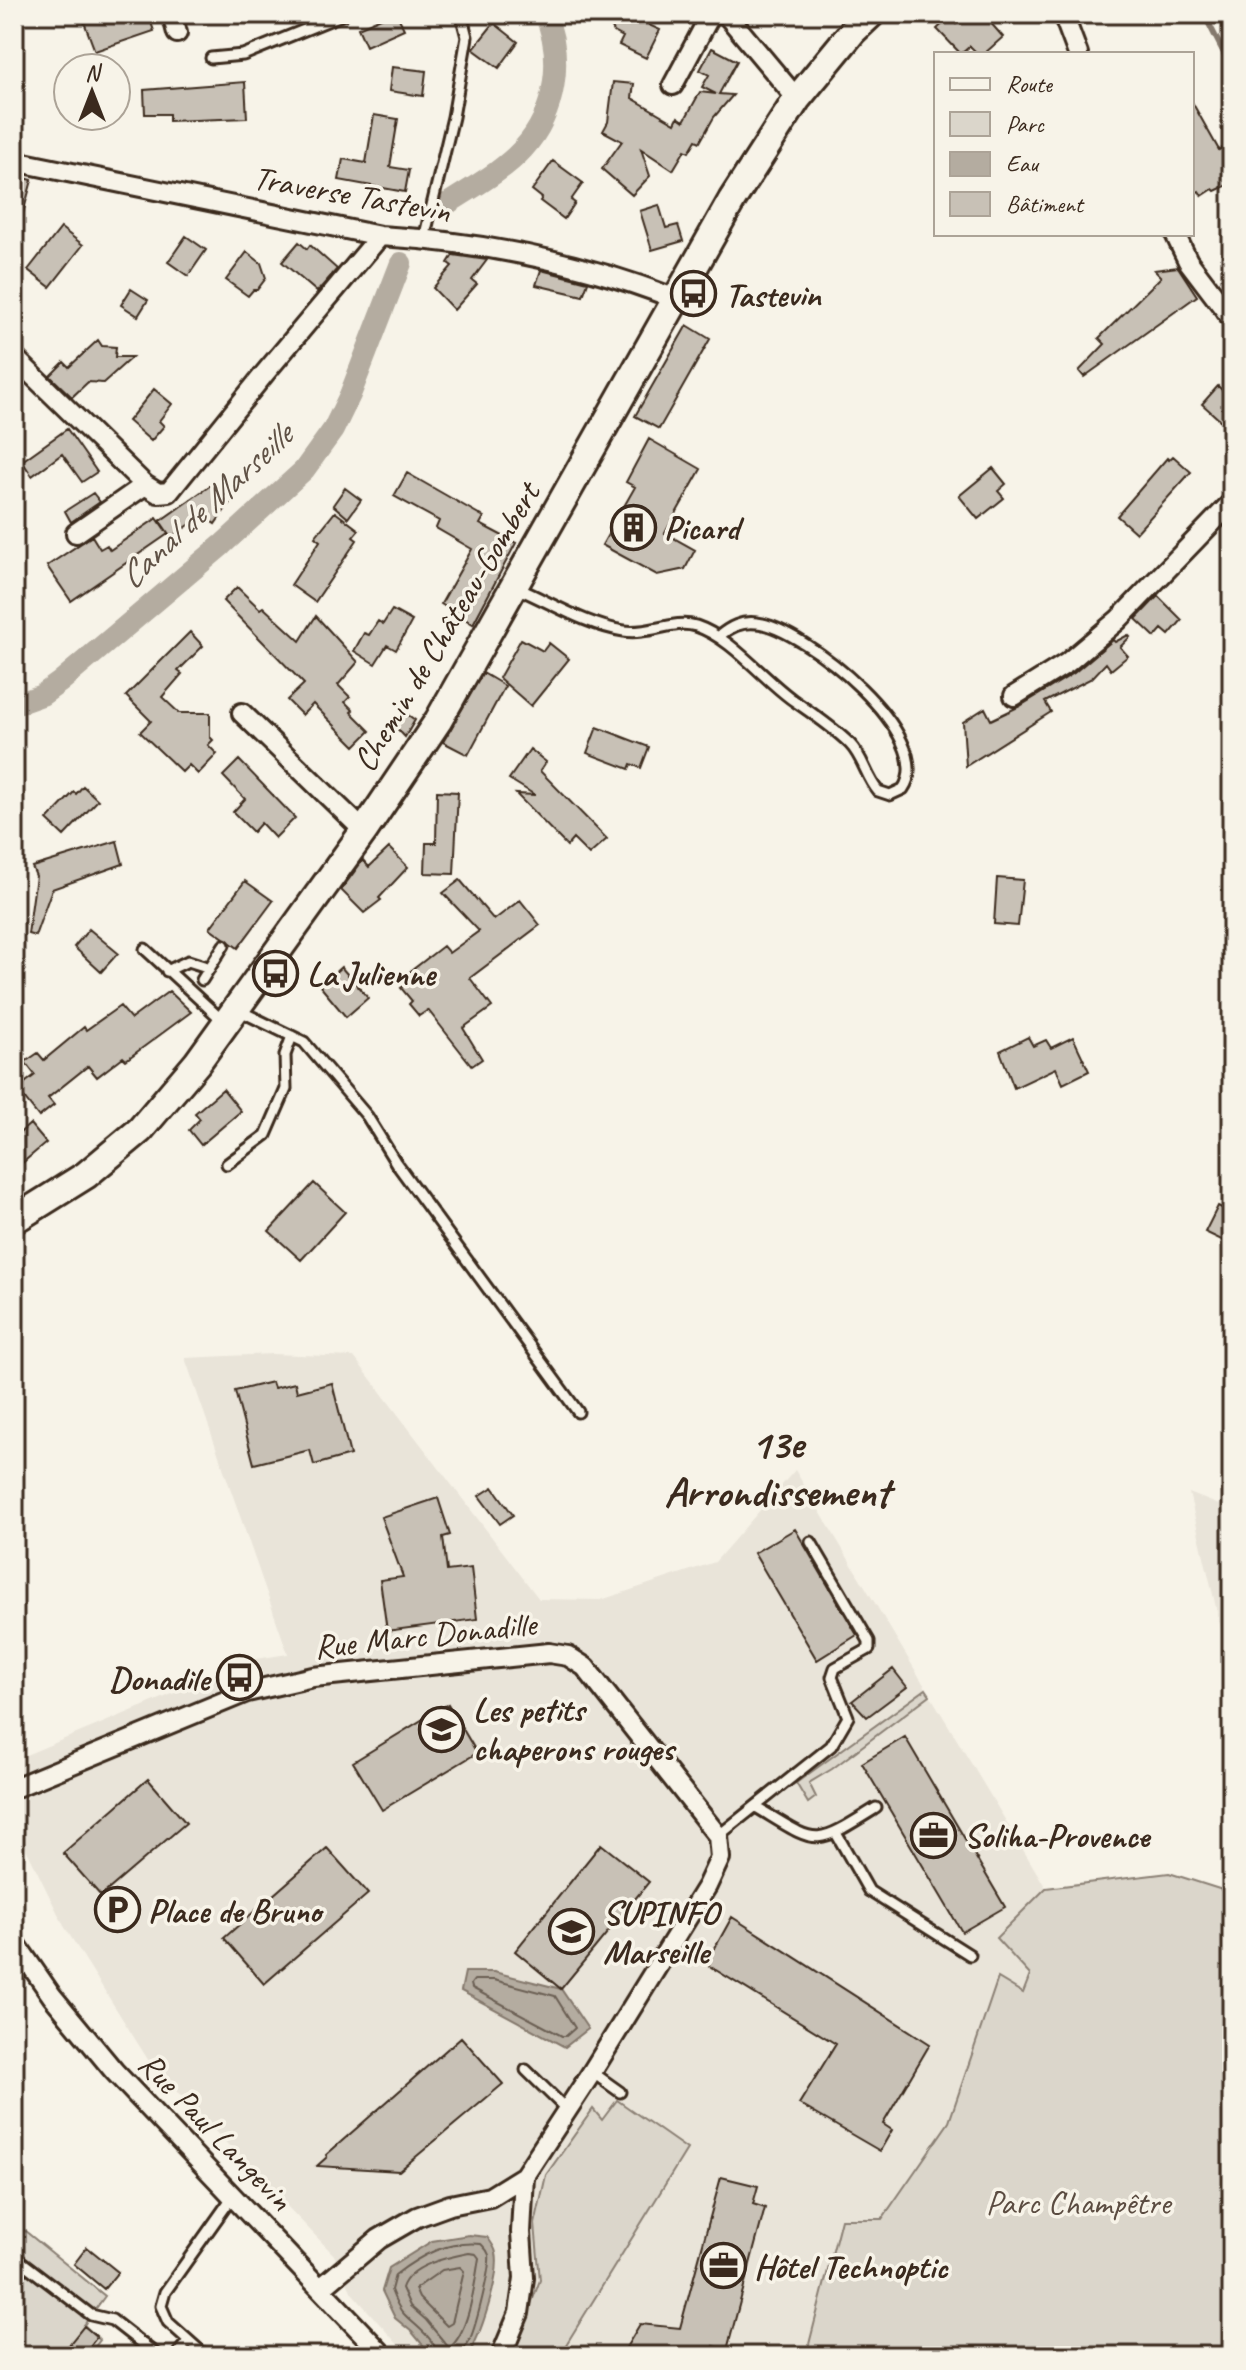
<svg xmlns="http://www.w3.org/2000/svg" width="1246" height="2370" viewBox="0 0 1246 2370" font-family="Caveat,sans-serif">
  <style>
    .built { fill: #e9e4d9 }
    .green { fill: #dbd6cb; stroke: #8b8074; stroke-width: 2 }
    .water { fill: #b4aca0; stroke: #84786c; stroke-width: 2 }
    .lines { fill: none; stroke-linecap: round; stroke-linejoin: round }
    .shore { stroke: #6b5e52; stroke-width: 2 }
    .stream { stroke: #84786c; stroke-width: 6 }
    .canal { stroke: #b4aca0; stroke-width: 22 }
    .building { fill: #c8c1b6; stroke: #3b2a1e; stroke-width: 2 }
    .lane-casing { stroke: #3b2a1e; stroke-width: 15 }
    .street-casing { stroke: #3b2a1e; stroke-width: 24 }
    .secondary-casing { stroke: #3b2a1e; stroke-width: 32 }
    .lane { stroke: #f7f3e8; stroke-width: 9 }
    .street { stroke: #f7f3e8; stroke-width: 18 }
    .secondary { stroke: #f7f3e8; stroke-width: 26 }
    .labels { text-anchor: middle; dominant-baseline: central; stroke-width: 7; stroke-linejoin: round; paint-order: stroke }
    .street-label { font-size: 34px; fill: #3b2a1e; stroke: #f7f3e8 }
    .poi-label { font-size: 34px; font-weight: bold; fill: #3b2a1e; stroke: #f7f3e8; text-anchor: start }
    .park-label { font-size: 34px; fill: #5b4c41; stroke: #f7f3e8 }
    .water-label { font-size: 36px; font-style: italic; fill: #5f5145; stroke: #f7f3e8 }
    .district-label { font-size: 42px; font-weight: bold; fill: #3b2a1e; stroke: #f7f3e8 }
  </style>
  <rect width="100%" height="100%" fill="#f7f3e8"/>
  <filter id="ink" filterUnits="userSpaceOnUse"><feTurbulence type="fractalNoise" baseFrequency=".0125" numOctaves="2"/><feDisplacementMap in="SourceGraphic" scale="16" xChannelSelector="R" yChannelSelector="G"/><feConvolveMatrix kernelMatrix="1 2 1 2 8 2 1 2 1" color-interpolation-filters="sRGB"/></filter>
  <g filter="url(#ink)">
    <path class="built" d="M272,1354L354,1357L539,1599L601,1600L715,1562L795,1470L1046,1888L997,1938L1030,1976L1023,1993L998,1979L949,2122L882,2219H841L806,2356H408L352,2293L334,2255L152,2066L64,1926L14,1824V1760L256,1659L288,1654L185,1358Z
      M1189,1493L1232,1510V1675Z"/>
    <path class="green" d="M926,1689L930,1695L832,1769L809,1783L816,1797L808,1803L796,1783Z
      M1169,1873L1232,1893V2356H806L841,2219H882L949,2122L998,1978L1023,1993L1030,1975L996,1938L1046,1888Z
      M617,2100L687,2149L559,2356H503L525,2320L540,2280L535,2224L546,2175L593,2109L602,2120Z
      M14,2222L105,2296L84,2325L100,2340L88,2356H14Z"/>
    <path class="water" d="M465,1972H494L561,1989L588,2029L565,2047L461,1991Z
      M469,2235L487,2237C491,2242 495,2247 496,2253C501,2274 480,2339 467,2356H432L412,2332L395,2318L382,2291L389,2268L432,2241Z"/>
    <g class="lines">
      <path class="shore" d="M474,1980H494L555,1996L575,2028L566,2036H562L472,1988L471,1984Z
        M469,2253L476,2254L479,2258C475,2282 469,2334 449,2348L426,2320L410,2306L402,2288C409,2265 448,2257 469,2253Z
        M460,2267L464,2271L452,2323L447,2326L419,2298L415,2289L442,2270Z
        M438,2356C435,2338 416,2327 404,2314C398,2308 394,2298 391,2290L395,2275C422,2254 447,2241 481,2244C485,2248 487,2249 489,2255C491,2267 476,2326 470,2339C467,2346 463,2348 462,2356"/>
      <path class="stream" d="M1204,14L1232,69"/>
      <path class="canal" d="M447,204C473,187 503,171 523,149C556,113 564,58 545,14
        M14,705L42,695L60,682L222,545L304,470L333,430L350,395L401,263"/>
    </g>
    <path class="building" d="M81,14H148L154,31L95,51Z
      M390,14H397L404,29L366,46L358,28Z
      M605,14H642L652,19L649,25L660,30L646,58L619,45L623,37L614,32Z
      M967,14H983L1003,37L984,54H978L970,46L961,54L937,29L950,17L956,24Z
      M494,23L518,42L499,68L473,49Z
      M712,48L737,61L719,94L733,95L714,117L700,142L696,140L689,152L685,150L673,170L641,149L650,176L632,195L602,169L622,141L603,131L608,122L613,82L634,84L632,98L675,123L678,117L684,121L700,92L716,94L702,87L709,75L700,70Z
      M392,67L426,71L423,96L389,91Z
      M245,82L247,118L169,121V114H145L144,90Z
      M1192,102L1219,150L1232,142V183L1215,191L1213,189L1202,196L1199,191L1192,195Z
      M374,115L398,119L390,167L409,170L405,192L339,180L343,159L366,163Z
      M553,161L583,183L571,200L575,203L564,219L540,201L542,198L532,190Z
      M14,175L32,180L19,228L14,227Z
      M659,205L666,228L678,225L683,241L652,250L640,211Z
      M61,228L83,245L50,287L28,270Z
      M186,236L206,250L188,276L168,262Z
      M299,242L307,249L310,245L337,269L317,292L282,262Z
      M247,252L261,263L266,278L257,290H253L248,296L226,280Z
      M453,255L487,260L472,280L477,284L454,310L433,288L452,266L448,263Z
      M1178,267L1197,296L1084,377L1079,371L1105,344L1099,338L1161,277L1154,270Z
      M541,270L588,282L583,296L536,285Z
      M131,289L148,300L138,316L121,305Z
      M687,325L710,339L659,429L635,416Z
      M98,340L102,346L116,347L115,357H132L103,383L88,382L72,397L50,376L64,362L69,367Z
      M1218,386L1232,400V411L1222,422L1202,404Z
      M154,389L172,404L159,421L164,426L151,441L128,421Z
      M67,429L97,472L82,482L62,454L32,476L22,461Z
      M649,439L701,469L665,533L695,550L685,569L657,575L602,545L635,487L626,482Z
      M1173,456L1191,472L1136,533L1117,516L1167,458L1169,460Z
      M993,468L1006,484L998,491L1004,498L978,519L959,496Z
      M407,473L484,517L480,524L516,543L473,624L441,604L472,549L436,528L439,521L394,496Z
      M211,485L231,501L215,524L203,516L171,537L160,521Z
      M345,488L361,500L348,518L333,505Z
      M93,493L100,502L71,522L65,511Z
      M335,512L359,530L353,537L357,540L315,602L291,585L320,541L315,537Z
      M157,518L168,534L71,601L47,566L92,536L100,549L107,545L110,550Z
      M237,587L260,609L263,607L300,641L316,616L358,662L338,685L350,697L345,702L353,710L351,712L370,731L355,746L313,704L302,715L287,700L304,684L223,601Z
      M1158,596L1182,620L1169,635L1162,629L1155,637L1136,619Z
      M392,610L412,621L396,650L387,645L375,664L354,651L364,633L369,635L378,621L383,624Z
      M190,632L203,646L178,671L182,674L162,697L179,713H210V737L213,740L208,745L217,754L198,774L189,765L182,772L140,732L151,721L126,696Z
      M1128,635L1130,637L1120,647L1128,656L1111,670L1106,663L1092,678L1045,702L1051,712L966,766L963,722L985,708L991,720L1020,706L1074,673L1113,640L1115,642Z
      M521,639L543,651L549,643L569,659L531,706L499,678Z
      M483,673L505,686L468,755L443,742Z
      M404,712L415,720L405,737L392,723Z
      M597,727L649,747L641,768L631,764L629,769L587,753Z
      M530,749L546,762L540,771L607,839L589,855L573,839L567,846L516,794L535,795L509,779Z
      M239,760L295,818L275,838L261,823L253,832L233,812L245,799L223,776Z
      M83,786L98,800L64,836L47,820L74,792L76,794Z
      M437,791L458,792L454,874L425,873L426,843H436Z
      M117,841L123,864L52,889L35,936L28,934L36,876L32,867Z
      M389,848L408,867L379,898L381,900L364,913L341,890L363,860L369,867Z
      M997,878L1023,880L1018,926L994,924Z
      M460,880L494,920L520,900L540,925L470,978L492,1007L463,1028L482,1059L472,1066L428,1010L419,1016L409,1004L412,1001L401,988L412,980L407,974L443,946L449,953L479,931L443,893Z
      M245,881L273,901L238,948L210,928Z
      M89,929L118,953L101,972L74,947Z
      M341,967L368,998L346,1017L320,986Z
      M169,991L191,1012L126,1060L123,1057L97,1077L88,1066L48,1098L54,1105L39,1117L17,1089L35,1075L25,1062L38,1053L44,1060L84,1027L86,1030L120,1006L131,1019Z
      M1028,1037L1033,1046L1046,1040L1051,1048L1073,1037L1089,1071L1063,1084L1056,1068L1014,1088L1000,1051Z
      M223,1089L241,1111L201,1145L189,1130L200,1119L195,1113Z
      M30,1124L46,1143L14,1170V1138Z
      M314,1183L345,1212L301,1260L269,1231Z
      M1218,1206L1232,1213V1245L1205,1232Z
      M272,1382L274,1388L295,1383L297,1392L332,1383L350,1455L314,1465L310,1450L254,1464L235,1391Z
      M493,1487L513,1515L500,1524L479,1496Z
      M438,1498L450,1535L443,1537L447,1571L471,1568L477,1619L387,1631L380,1580L403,1577L381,1517Z
      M795,1529L857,1635L817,1660L754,1553Z
      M893,1669L907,1687L867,1717L852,1701Z
      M448,1704L477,1753L382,1810L353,1762Z
      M905,1737L1005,1907L962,1932L862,1763Z
      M148,1779L186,1823L101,1896L63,1853Z
      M601,1844L649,1882L561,1989L515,1951Z
      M327,1848L368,1894L264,1984L224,1938Z
      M732,1917L930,2044L883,2124L892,2130L880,2151L799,2104L836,2044L706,1964Z
      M461,2037L503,2084L399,2171L317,2166L327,2157L326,2155Z
      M721,2177L758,2186L753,2204L765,2208L727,2350L714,2346L711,2356H621L640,2324L680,2328Z
      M87,2247L118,2272L104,2289L74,2264Z
      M84,2326L97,2337L82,2356H60Z"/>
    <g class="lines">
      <defs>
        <path id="lane" d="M211,58L243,55L344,14
          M424,239L453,117L467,37L461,14
          M517,588C552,603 586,625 624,631C649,635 674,619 696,626C732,638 762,678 793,700C813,714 833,727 850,744C863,757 866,777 878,791L890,795L903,789C939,737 804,628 757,623C741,621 730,627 718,637
          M145,949L223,1021
          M167,971L188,961L210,968
          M202,980L224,945
          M238,1010L304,1042L367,1116L396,1163L578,1412
          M227,1164L266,1135L286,1089L285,1055L292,1036
          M756,1807C819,1845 812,1848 876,1808
          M836,1833L869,1891L970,1955
          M718,1836L831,1746L848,1717L832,1677L835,1668L869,1649V1641L811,1542
          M14,1981L27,1961
          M526,2070L567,2110
          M592,2072L620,2092
          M14,2256L91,2315L112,2320L158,2356
          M176,2356L188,2341
          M206,2356L168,2322L161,2306L165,2292L233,2196"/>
        <path id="street" d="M172,14L177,33
          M726,14L797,99
          M1063,14L1078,54
          M673,85L711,14
          M14,161L380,236C481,242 582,262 676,299
          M1175,234L1188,261L1232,319
          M14,357L145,485L158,493L169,492L265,373L380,236
          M76,533L145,485
          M1014,696L1067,663L1118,620L1232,502
          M242,713L364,831
          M14,1788L247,1692L313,1677L549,1653L568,1656L585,1667L718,1836L720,1858L707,1886L592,2072L524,2176L490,2197L450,2205L417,2217L379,2239L322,2287
          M14,1941L52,1996L114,2071L384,2356
          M501,2356L519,2313L524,2278L521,2232L524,2176"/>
        <path id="secondary" d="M14,1220L86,1175L140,1130L197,1063L364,831L438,721L732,200L797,99L853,31L871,14"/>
      </defs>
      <use href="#lane" class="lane-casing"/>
      <use href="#street" class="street-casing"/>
      <use href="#secondary" class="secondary-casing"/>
      <use href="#lane" class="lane"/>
      <use href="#street" class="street"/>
      <use href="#secondary" class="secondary"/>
    </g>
  </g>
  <defs>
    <symbol id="bus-ring" viewBox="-11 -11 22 22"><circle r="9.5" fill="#f7f3e8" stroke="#3b2a1e" stroke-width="1.5"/><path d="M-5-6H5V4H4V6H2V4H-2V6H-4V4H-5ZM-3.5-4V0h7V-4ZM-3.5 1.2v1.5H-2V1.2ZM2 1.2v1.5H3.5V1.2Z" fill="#3b2a1e"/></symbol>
    <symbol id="building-ring" viewBox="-11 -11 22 22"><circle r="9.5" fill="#f7f3e8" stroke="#3b2a1e" stroke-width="1.5"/><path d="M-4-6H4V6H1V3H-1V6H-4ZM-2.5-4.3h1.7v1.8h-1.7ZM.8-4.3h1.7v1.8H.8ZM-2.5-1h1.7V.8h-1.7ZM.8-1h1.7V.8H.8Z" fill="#3b2a1e"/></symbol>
    <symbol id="school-ring" viewBox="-11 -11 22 22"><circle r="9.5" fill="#f7f3e8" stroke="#3b2a1e" stroke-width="1.5"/><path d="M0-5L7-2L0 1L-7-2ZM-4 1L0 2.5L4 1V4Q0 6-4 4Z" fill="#3b2a1e"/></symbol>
    <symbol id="office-ring" viewBox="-11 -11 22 22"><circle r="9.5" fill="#f7f3e8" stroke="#3b2a1e" stroke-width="1.5"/><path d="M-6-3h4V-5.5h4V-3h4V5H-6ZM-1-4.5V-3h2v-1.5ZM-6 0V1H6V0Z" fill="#3b2a1e"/></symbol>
    <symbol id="parking-ring" viewBox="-11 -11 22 22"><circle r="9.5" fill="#f7f3e8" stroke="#3b2a1e" stroke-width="1.5"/><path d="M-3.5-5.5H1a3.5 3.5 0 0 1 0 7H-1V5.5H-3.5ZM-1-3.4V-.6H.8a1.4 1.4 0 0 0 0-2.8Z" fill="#3b2a1e"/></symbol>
    <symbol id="university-ring" viewBox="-11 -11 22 22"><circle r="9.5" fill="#f7f3e8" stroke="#3b2a1e" stroke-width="1.5"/><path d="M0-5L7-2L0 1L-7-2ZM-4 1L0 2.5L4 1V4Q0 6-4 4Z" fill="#3b2a1e"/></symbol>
  </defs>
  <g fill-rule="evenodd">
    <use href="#bus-ring" x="668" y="268" width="51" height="51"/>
    <use href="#building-ring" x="608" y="502" width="51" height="51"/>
    <use href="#bus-ring" x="250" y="948" width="51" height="51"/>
    <use href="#bus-ring" x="214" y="1652" width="51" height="51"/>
    <use href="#school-ring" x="416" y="1704" width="51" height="51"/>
    <use href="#office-ring" x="908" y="1810" width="51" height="51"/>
    <use href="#parking-ring" x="92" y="1884" width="51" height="51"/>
    <use href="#university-ring" x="546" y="1906" width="51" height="51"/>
    <use href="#office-ring" x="698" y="2240" width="51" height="51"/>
  </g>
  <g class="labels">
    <g class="street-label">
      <text transform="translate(352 194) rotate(10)">Traverse Tastevin</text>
      <text transform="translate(446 627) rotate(-59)">Chemin de Château-Gombert</text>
      <text transform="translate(425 1635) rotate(-6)">Rue Marc Donadille</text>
      <text transform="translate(216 2131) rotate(46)">Rue Paul Langevin</text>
    </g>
    <g class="poi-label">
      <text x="725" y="294">Tastevin</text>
      <text x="664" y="527">Picard</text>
      <text x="307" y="973">La Julienne</text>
      <text x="209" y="1678" text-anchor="end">Donadile</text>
      <text x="473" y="1709">Les petits<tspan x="473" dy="39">chaperons rouges</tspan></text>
      <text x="964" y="1835">Soliha-Provence</text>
      <text x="148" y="1910">Place de Bruno</text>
      <text x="603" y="1912">SUPINFO<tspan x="603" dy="39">Marseille</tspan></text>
      <text x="754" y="2266">Hôtel Technoptic</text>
    </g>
    <g class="park-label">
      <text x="1078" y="2202">Parc Champêtre</text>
    </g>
    <g class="water-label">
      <text transform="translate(205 506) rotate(-43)">Canal de Marseille</text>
    </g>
    <g class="district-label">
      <text x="777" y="1444">13e<tspan x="777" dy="48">Arrondissement</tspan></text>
    </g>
  </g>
  <rect width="1246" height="2370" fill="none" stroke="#f7f3e8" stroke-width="48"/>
  <rect x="24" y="24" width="1198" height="2322" fill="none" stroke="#3b2a1e" stroke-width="3" filter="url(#ink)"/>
  <rect x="934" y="52" width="260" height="184" fill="#f7f3e8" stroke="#aca397" stroke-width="2"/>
  <rect x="950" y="78" width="40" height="12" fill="#f7f3e8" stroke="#aca397" stroke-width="2"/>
  <text x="1006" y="92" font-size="24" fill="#3b2a1e">Route</text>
  <rect x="950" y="112" width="40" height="24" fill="#dbd6cb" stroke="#aca397" stroke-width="2"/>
  <text x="1006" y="132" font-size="24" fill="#3b2a1e">Parc</text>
  <rect x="950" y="152" width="40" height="24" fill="#b4aca0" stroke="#aca397" stroke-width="2"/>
  <text x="1006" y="172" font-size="24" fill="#3b2a1e">Eau</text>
  <rect x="950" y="192" width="40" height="24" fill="#c8c1b6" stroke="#aca397" stroke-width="2"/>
  <text x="1006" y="212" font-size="24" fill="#3b2a1e">Bâtiment</text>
  <g transform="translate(92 92)"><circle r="38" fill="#f7f3e8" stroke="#aca397" stroke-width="2"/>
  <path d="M0-6L14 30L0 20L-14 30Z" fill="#3b2a1e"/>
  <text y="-12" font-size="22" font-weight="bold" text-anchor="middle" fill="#3b2a1e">N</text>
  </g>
</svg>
